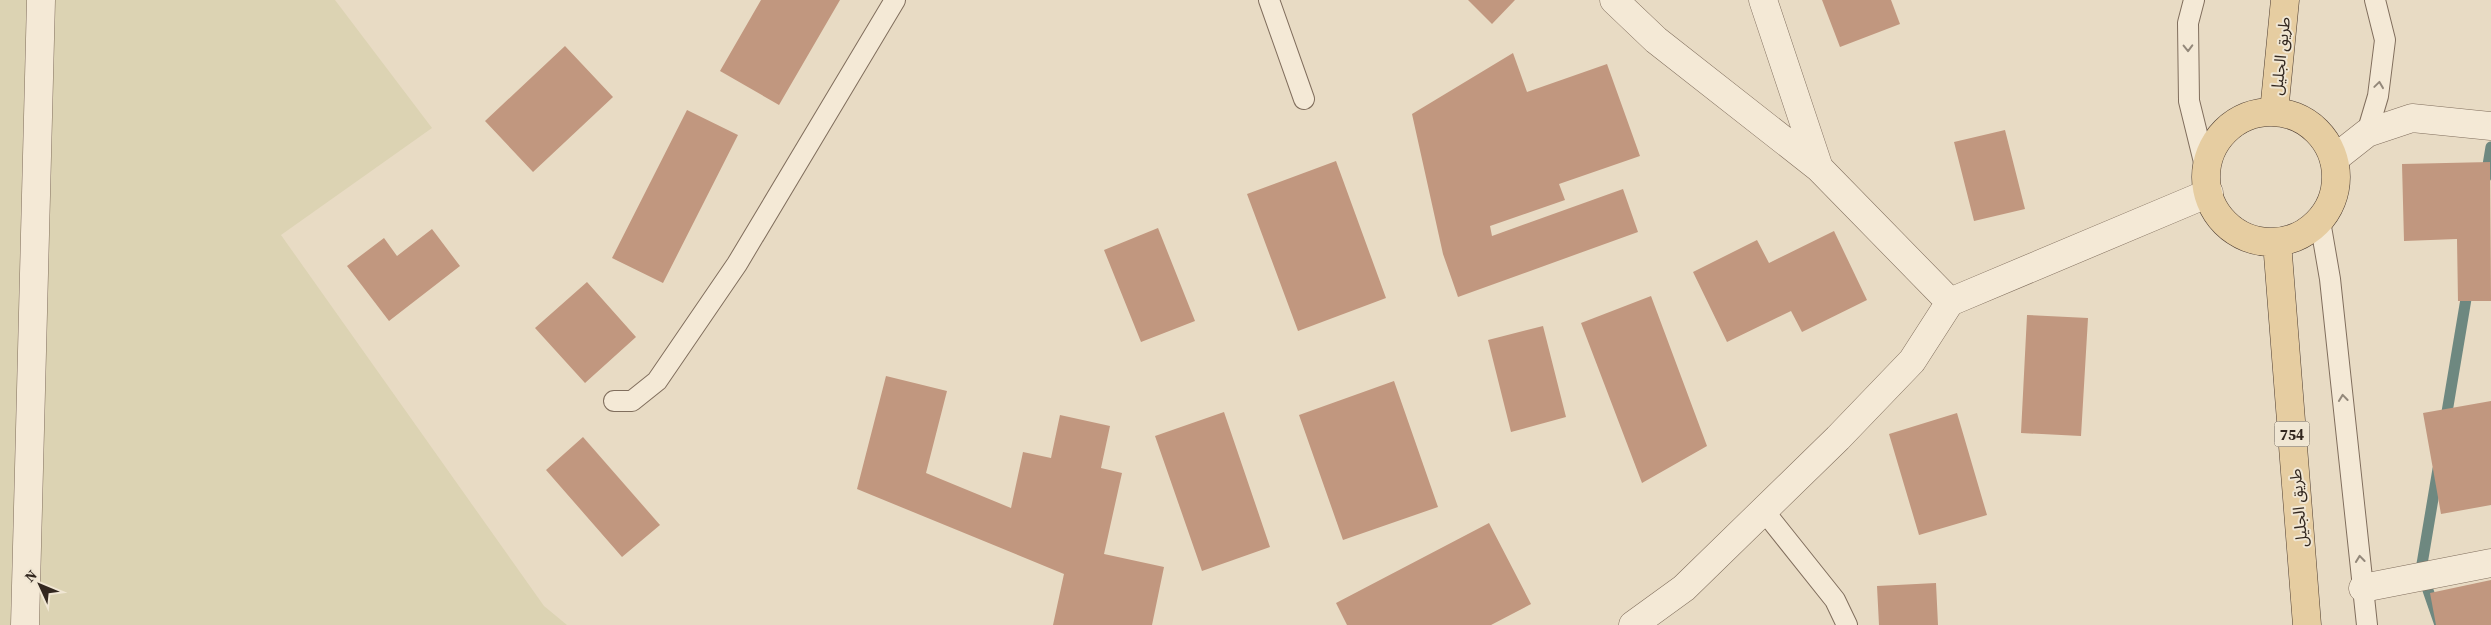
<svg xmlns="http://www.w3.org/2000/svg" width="2491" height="625" viewBox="0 0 2491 625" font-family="'Source Serif 4','Noto Sans Arabic',serif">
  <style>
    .farmland { fill: #dcd3b3 }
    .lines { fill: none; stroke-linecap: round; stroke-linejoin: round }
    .stream { stroke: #6e8880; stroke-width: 11 }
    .building { fill: #c1977f }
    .lane-casing { stroke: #806e5d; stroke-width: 22 }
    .street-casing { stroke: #806e5d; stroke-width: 29 }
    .primary-casing { stroke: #4e3d31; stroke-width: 29 }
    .lane { stroke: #f4e9d6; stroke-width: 20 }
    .street { stroke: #f4e9d6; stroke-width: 28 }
    .primary { stroke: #e6cda1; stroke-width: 28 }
    .oneway { stroke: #93887a }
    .labels { text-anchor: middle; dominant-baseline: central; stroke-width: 4; stroke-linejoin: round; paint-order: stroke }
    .shield { fill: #f0e6d3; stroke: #6b6055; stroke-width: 1 }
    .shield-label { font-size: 15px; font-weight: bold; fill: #32271f }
    .street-label { font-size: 16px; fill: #32271f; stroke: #f0e6d3 }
  </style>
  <rect width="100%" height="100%" fill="#e8dbc4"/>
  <path class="farmland" d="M0,0H335L432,128L281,235L544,606L567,625H0Z"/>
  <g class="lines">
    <path class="stream" d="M2486,177L2491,147
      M2445,424L2468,287
      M2438,469L2421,570L2440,625"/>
  </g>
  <path class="building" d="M761,0H840L779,105L720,71Z
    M1468,0H1515L1492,24Z
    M1822,0H1891L1900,24L1840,47Z
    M565,46L613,97L533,172L485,121Z
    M1513,53L1527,92L1607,64L1640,156L1559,184L1565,200L1490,226L1492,236L1623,189L1638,232L1458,297L1443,254L1412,114Z
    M687,110L738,135L663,283L612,258Z
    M2005,130L2025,209L1974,221L1954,142Z
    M1336,161L1386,298L1298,331L1247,194Z
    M2490,162L2491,301H2458L2457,239L2404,241L2402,164Z
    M1158,228L1195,321L1141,342L1104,250Z
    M432,229L460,266L389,321L347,266L384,238L397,256Z
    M1834,231L1867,300L1802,332L1791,311L1727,342L1693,272L1757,240L1769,263Z
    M587,282L636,337L585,383L535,328Z
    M1651,296L1707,446L1642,483L1581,323Z
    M2027,315L2088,318L2081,436L2021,433Z
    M1543,326L1566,417L1511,432L1488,340Z
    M886,376L947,391L926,473L1011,508L1023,452L1051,458L1060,415L1110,426L1101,468L1122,473L1104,554L1164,567L1152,625H1053L1064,574L857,489Z
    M1394,381L1438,507L1343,540L1299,415Z
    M2491,401V505L2441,514L2423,413Z
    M1224,412L1270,547L1202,571L1155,436Z
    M1957,413L1987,515L1919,535L1889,434Z
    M583,437L660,525L622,557L546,470Z
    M1489,523L1531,604L1491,625H1347L1336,603Z
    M2491,580V625H2436L2430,593Z
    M1936,583L1938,625H1879L1877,586Z"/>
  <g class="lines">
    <defs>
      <path id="lane" d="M1269,0L1304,99
        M2194,0L2188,23L2189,101L2206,170
        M2367,133L2378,96L2385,40L2375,0
        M2320,221L2330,279L2367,625
        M614,401H632L657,381L737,264L895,0
        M1764,511L1835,600L1847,625"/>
      <path id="street" d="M1614,0L1656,40L1819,168L1950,302
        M1763,0L1819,168
        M2334,159L2367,133L2412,118L2491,126
        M2363,588L2491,563
        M25,625L41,0
        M1633,625L1684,588L1838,438L1912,361L1950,302L2209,193"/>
      <path id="primary" d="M2206 177a65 65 0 1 1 130 0a65 65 0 1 1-130 0Z
        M2274,112L2285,0
        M2277,242L2307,625"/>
    </defs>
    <use href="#lane" class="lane-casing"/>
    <use href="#street" class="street-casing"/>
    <use href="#primary" class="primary-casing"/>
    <use href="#lane" class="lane"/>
    <use href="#street" class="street"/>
    <use href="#primary" class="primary"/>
  </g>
  <defs><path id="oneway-chevron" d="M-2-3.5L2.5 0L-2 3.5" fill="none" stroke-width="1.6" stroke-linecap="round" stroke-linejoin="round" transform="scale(1.25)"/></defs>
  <g class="oneway">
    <use href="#oneway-chevron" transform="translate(2188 48) rotate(89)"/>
    <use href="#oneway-chevron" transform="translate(2379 85) rotate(-82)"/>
    <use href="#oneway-chevron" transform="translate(2343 398) rotate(-96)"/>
    <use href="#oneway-chevron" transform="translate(2360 559) rotate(-96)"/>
  </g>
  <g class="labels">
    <rect class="shield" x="2274.5" y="421.5" width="35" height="25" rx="4"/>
    <g class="shield-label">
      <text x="2292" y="434">754</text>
    </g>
    <g class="street-label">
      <text transform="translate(2280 56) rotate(-84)">طريق الجليل</text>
      <text transform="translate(2298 508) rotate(-95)">طريق الجليل</text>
    </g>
  </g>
  <g transform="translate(40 585) rotate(314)" stroke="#f0e6d3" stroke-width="4" paint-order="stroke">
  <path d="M0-4L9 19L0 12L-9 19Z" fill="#32271f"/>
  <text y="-8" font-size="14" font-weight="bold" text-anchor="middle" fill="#32271f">N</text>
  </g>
</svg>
